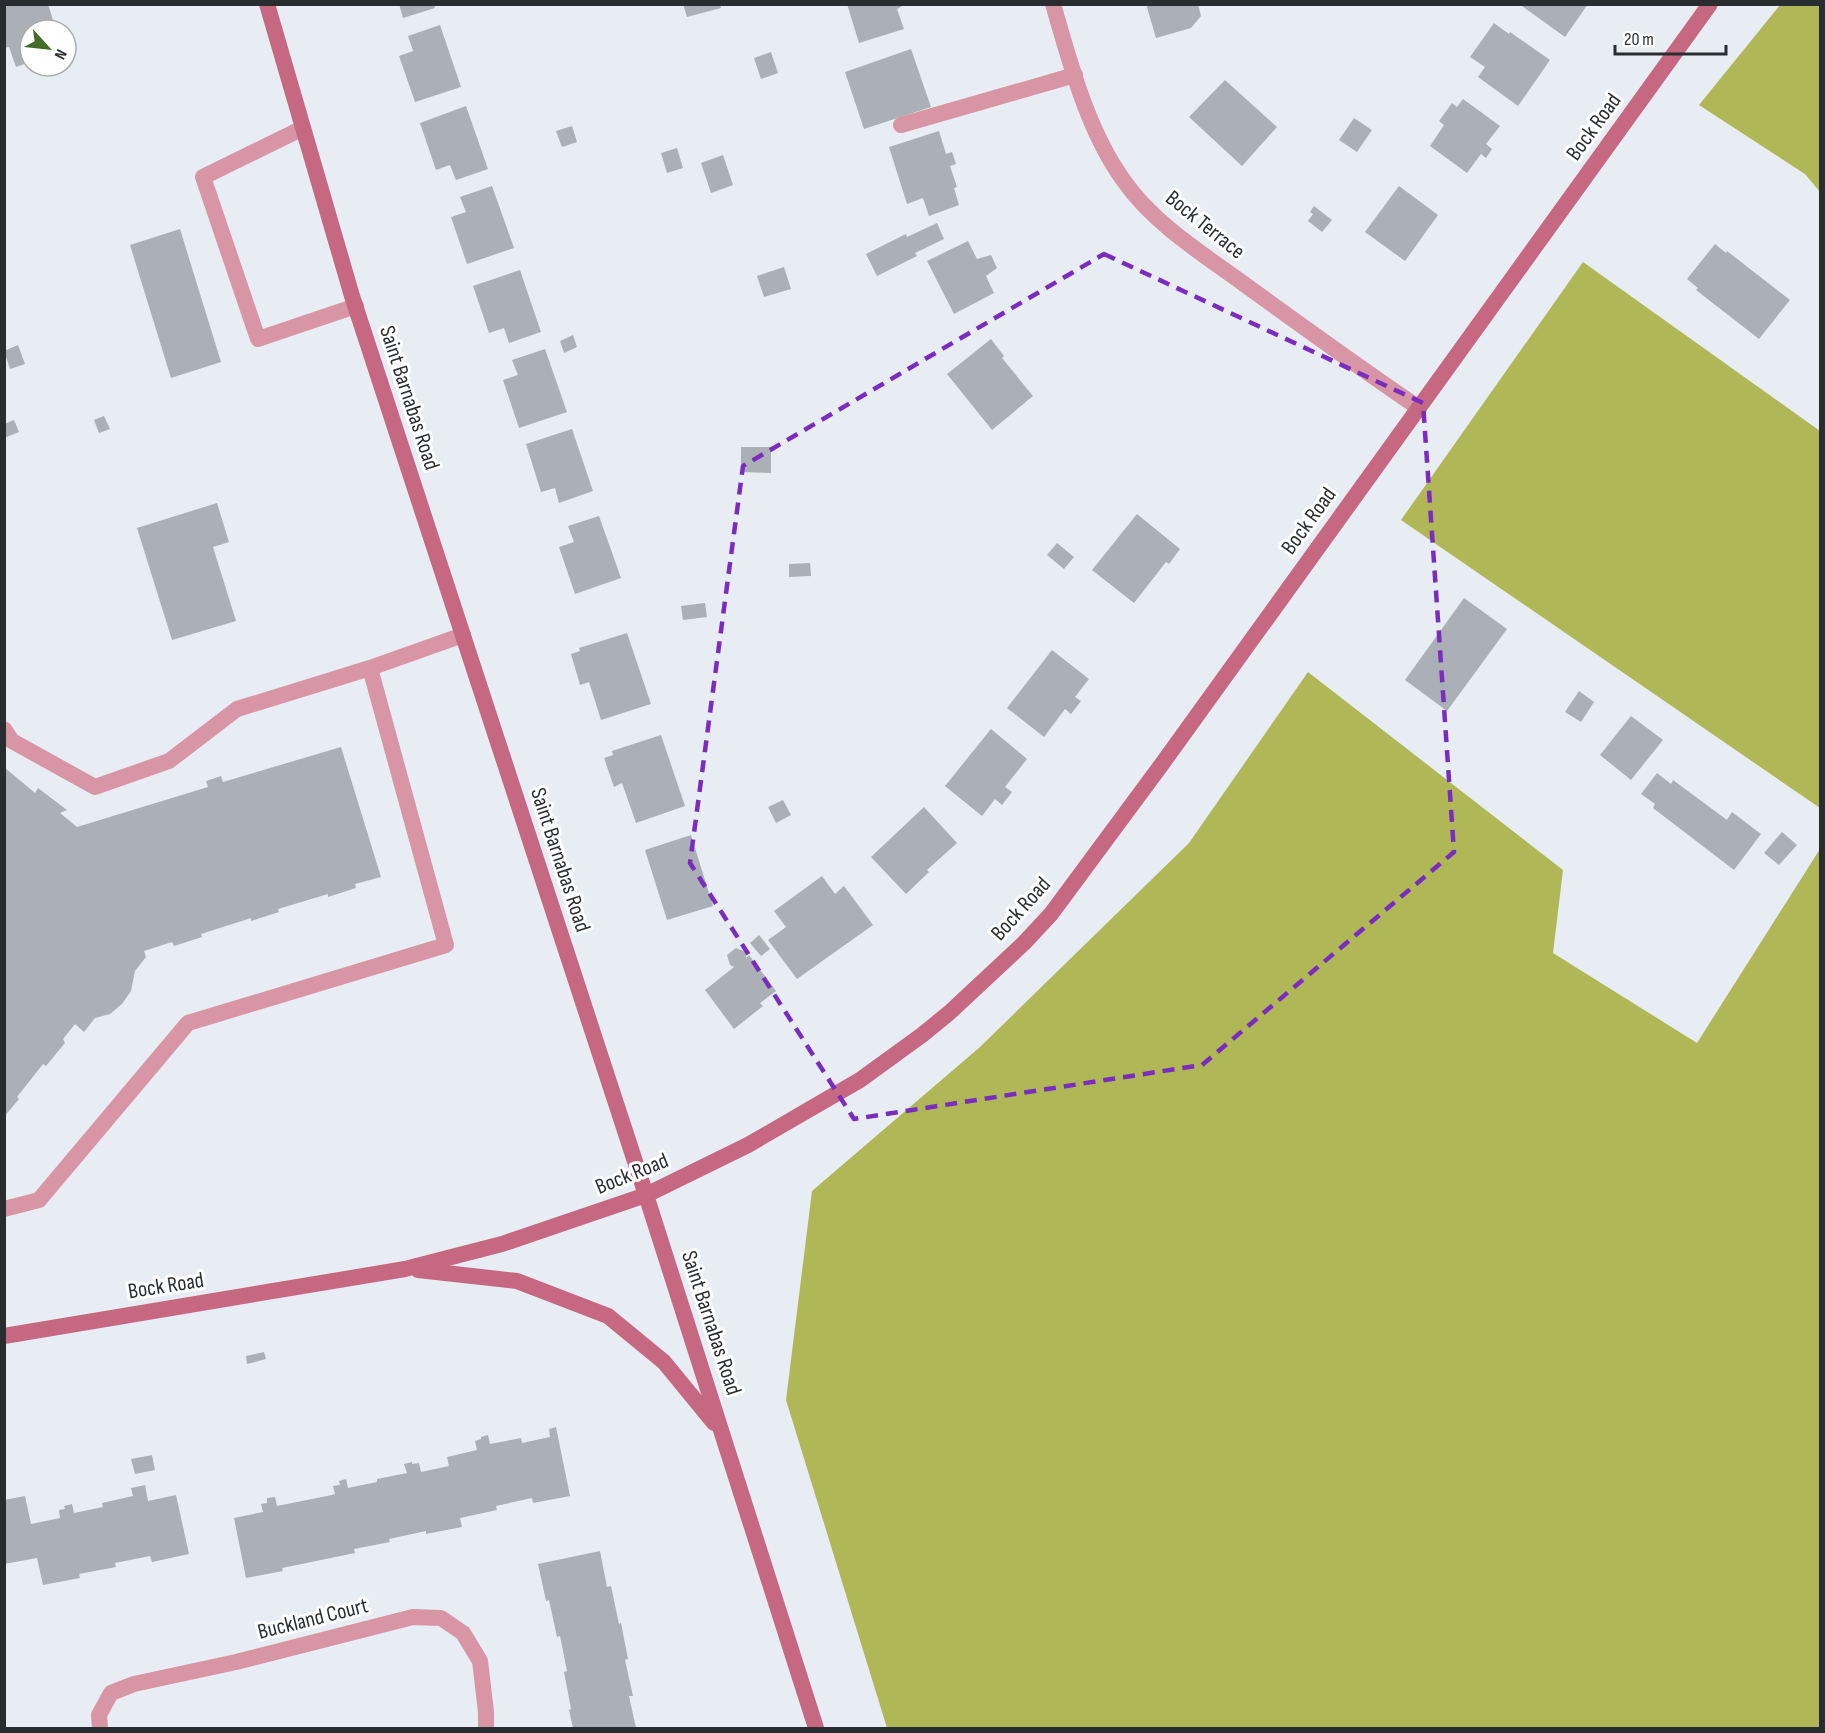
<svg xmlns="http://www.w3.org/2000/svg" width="1825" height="1733" viewBox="0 0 1825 1733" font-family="'Sofia Sans Condensed',sans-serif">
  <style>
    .forest { fill: #b0b757 }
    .building { fill: #aab0b5 }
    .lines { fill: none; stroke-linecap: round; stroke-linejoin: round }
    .service { stroke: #d795a5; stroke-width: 16 }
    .minor { stroke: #d795a5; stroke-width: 16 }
    .secondary { stroke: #c66882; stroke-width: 16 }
    .marked { fill: none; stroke: #7b2cbf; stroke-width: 4.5; stroke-dasharray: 12 8; stroke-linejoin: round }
    .labels { text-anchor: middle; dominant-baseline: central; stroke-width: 6; stroke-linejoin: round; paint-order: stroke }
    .street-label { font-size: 22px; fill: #2a2d2f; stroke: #fff }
  </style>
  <rect width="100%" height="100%" fill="#e8edf4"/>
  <path class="forest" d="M1780,5H1820V192L1805,174L1699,105Z
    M1583,262L1820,431V808L1401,520Z
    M1308,672L1563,870L1553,953L1697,1043L1820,849V1728H887L786,1400L812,1191L980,1047L1189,843Z"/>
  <path class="building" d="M4,4H48L56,30H30V62L16,67L9,47L4,48Z
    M399,4H434L435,8L403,18Z
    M683,4H720L721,8L687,17Z
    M847,4H906L897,9L904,29L859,43Z
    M1146,4H1198L1201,16L1191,28L1156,38Z
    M1519,4H1588L1565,37Z
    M1494,23L1509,34L1510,32L1550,60L1518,106L1478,77L1485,67L1470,57Z
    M440,25L461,87L415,102L399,56L413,51L408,36Z
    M911,49L931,107L864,129L845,72Z
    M771,52L778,73L761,79L754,58Z
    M1225,80L1277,127L1242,166L1189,117Z
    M1463,99L1500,126L1486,144L1492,149L1486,158L1481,154L1467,173L1430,146L1444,125L1439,121L1452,103L1457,107Z
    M466,106L488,169L456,180L450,165L436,170L420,123Z
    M1354,118L1372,130L1357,152L1339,140Z
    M572,126L577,142L562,147L556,131Z
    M939,131L946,154L952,152L956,164L950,166L957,187L954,188L959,205L929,216L923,198L907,204L889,147Z
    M677,148L683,168L667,173L661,153Z
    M723,155L733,185L711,193L701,163Z
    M492,186L514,248L467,264L451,217L466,212L460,197Z
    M1399,186L1438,215L1405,261L1365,232Z
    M1314,206L1332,220L1322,232L1308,221L1313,214L1310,212Z
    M937,223L944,239L915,253L917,256L877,276L866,254L906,234L907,237Z
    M180,229L221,362L171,378L130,245Z
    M968,241L977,259L991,255L997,268L986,276L994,293L954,314L927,261Z
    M1715,244L1726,253L1727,251L1790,300L1759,339L1696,290L1698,288L1687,279Z
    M784,267L791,289L764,297L757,276Z
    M520,270L541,332L509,343L504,328L489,333L473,286Z
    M573,335L577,347L564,353L560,341Z
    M991,339L1004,356L1002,358L1033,396L992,430L947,374Z
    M18,345L25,364L10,369L4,351Z
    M545,349L567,412L519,428L503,380L518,375L512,360Z
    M104,416L110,429L99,433L94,420Z
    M14,420L19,432L4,438V424Z
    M572,429L593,491L559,503L555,488L541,492L526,444Z
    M741,447H771V473L741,472Z
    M217,503L229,542L213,547L236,621L172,640L137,528Z
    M1137,514L1180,549L1169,564L1166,562L1134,603L1092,570Z
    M599,516L621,578L575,594L559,547L574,542L568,526Z
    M1057,543L1074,557L1064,569L1047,555Z
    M810,563L811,576L789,577V564Z
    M1464,598L1507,629L1447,711L1405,680Z
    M705,603L707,617L683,620L681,606Z
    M627,633L651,704L601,720L589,682L580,685L571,654L580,651L579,648Z
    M1052,650L1089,679L1075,697L1081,701L1071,714L1065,709L1044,737L1007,708Z
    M1579,691L1594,702L1581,722L1565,712Z
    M1631,716L1663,740L1631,780L1600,755Z
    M991,729L1027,759L1005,787L1012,792L1002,805L995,799L982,816L945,786Z
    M661,735L685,806L636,823L622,783L614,787L604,758L613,755L612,751Z
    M341,747L381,877L355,884L356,888L328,897V894L278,909L279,912L251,921V918L201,934L202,937L174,946L172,942L144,951L146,957L135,971L131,991L122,1004L110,1014L95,1018L84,1032L75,1024L63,1039L65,1043L46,1066L43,1064L17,1097L19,1099L4,1117V767L35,793L38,788L67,810L60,813L77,827L208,787L206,781L221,776L223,782Z
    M1657,773L1671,784L1673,780L1727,820L1732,812L1761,834L1734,870L1653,808L1655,804L1641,794Z
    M783,800L791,815L776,823L768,807Z
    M924,807L957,843L927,870L929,872L906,894L871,857Z
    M1782,832L1797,845L1779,865L1764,853Z
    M691,835L713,906L667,920L645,850Z
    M822,876L835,894L844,886L873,925L797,979L768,940L786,927L774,911Z
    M759,935L770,949L761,956L750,943Z
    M736,948L746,952V958L749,955L776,991L760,1003L763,1006L734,1029L705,990L734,967L730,965L727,955Z
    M264,1352L266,1359L247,1364L246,1356Z
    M556,1427L570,1496L533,1503L532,1498L496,1506L497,1510L460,1518L462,1527L426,1534V1531L389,1539L390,1542L354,1549L355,1553L282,1568L283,1571L246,1578L234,1518L263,1512L261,1504L267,1503V1498L275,1497L277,1506L332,1495L335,1494L333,1486L340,1485L339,1481L346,1479L348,1488L377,1482V1479L407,1473L404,1464L412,1462V1464L419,1463L421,1472L449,1466L447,1457L477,1450L475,1441L481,1439V1437L488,1435L490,1444L521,1438L522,1443L550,1437L549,1429Z
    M152,1455L155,1470L135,1474L131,1459Z
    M145,1485L148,1501L176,1495L189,1554L152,1562L150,1556L115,1563L116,1567L79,1574L80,1578L43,1585L37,1558L4,1564V1500L25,1496L31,1524L60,1518L59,1510L65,1509L64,1506L72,1504L74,1513L103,1507L102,1503L133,1496L131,1488Z
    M600,1551L607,1587L611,1586L619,1624L621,1623L628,1659L625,1660L633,1696H629L636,1728H573L569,1710L571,1709L564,1672L567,1671L560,1636L557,1637L549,1600L546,1601L538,1564Z"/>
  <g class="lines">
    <path class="service" d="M901,125L1075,75
      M303,128L203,177L258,339L356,306
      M4,729L12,741L95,787L169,761L237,709L370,668L463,635
      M4,1209L39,1200L188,1023L446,945L370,668"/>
    <path class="minor" d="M1053,4C1070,63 1088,132 1124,181C1154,224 1203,254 1244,284C1302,326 1360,368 1419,408
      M100,1728L99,1715L111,1693L134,1684L236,1662L413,1617L441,1618L463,1633L480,1661L486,1712V1728"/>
    <path class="secondary" d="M267,4L352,296L646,1195L816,1728
      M418,1270L517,1281L608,1316L664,1362L714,1423
      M4,1336L405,1269L502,1244L646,1195L748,1145L860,1080L922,1035L949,1013L1024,943L1051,914L1162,764L1710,4"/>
  </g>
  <path class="marked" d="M1104,254L1423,403L1454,852L1202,1065L854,1119L690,863L743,466Z"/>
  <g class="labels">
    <g class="street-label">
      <text transform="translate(1594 127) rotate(-54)">Bock Road</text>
      <text transform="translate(1205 225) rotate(39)">Bock Terrace</text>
      <text transform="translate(409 398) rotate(72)">Saint Barnabas Road</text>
      <text transform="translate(1309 521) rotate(-54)">Bock Road</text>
      <text transform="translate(560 860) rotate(72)">Saint Barnabas Road</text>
      <text transform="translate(1021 909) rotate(-48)">Bock Road</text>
      <text transform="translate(632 1174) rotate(-22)">Bock Road</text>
      <text transform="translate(166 1286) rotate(-9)">Bock Road</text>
      <text transform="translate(711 1323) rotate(72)">Saint Barnabas Road</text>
      <text transform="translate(313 1619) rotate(-14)">Buckland Court</text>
    </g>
  </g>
  <rect width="1825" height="1733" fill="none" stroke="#2a2d2f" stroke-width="12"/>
  <g transform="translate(48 48) rotate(117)"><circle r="28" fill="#ffffff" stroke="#aaabac" stroke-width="1.5"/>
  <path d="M0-4.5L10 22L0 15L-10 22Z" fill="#426c28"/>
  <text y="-9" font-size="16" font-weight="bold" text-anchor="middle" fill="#2a2d2f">N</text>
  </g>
  <path d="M1615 45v9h111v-9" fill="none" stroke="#2a2d2f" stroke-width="3"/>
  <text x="1624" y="45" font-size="18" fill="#2a2d2f" stroke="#ffffff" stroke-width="4.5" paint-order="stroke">20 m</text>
</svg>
